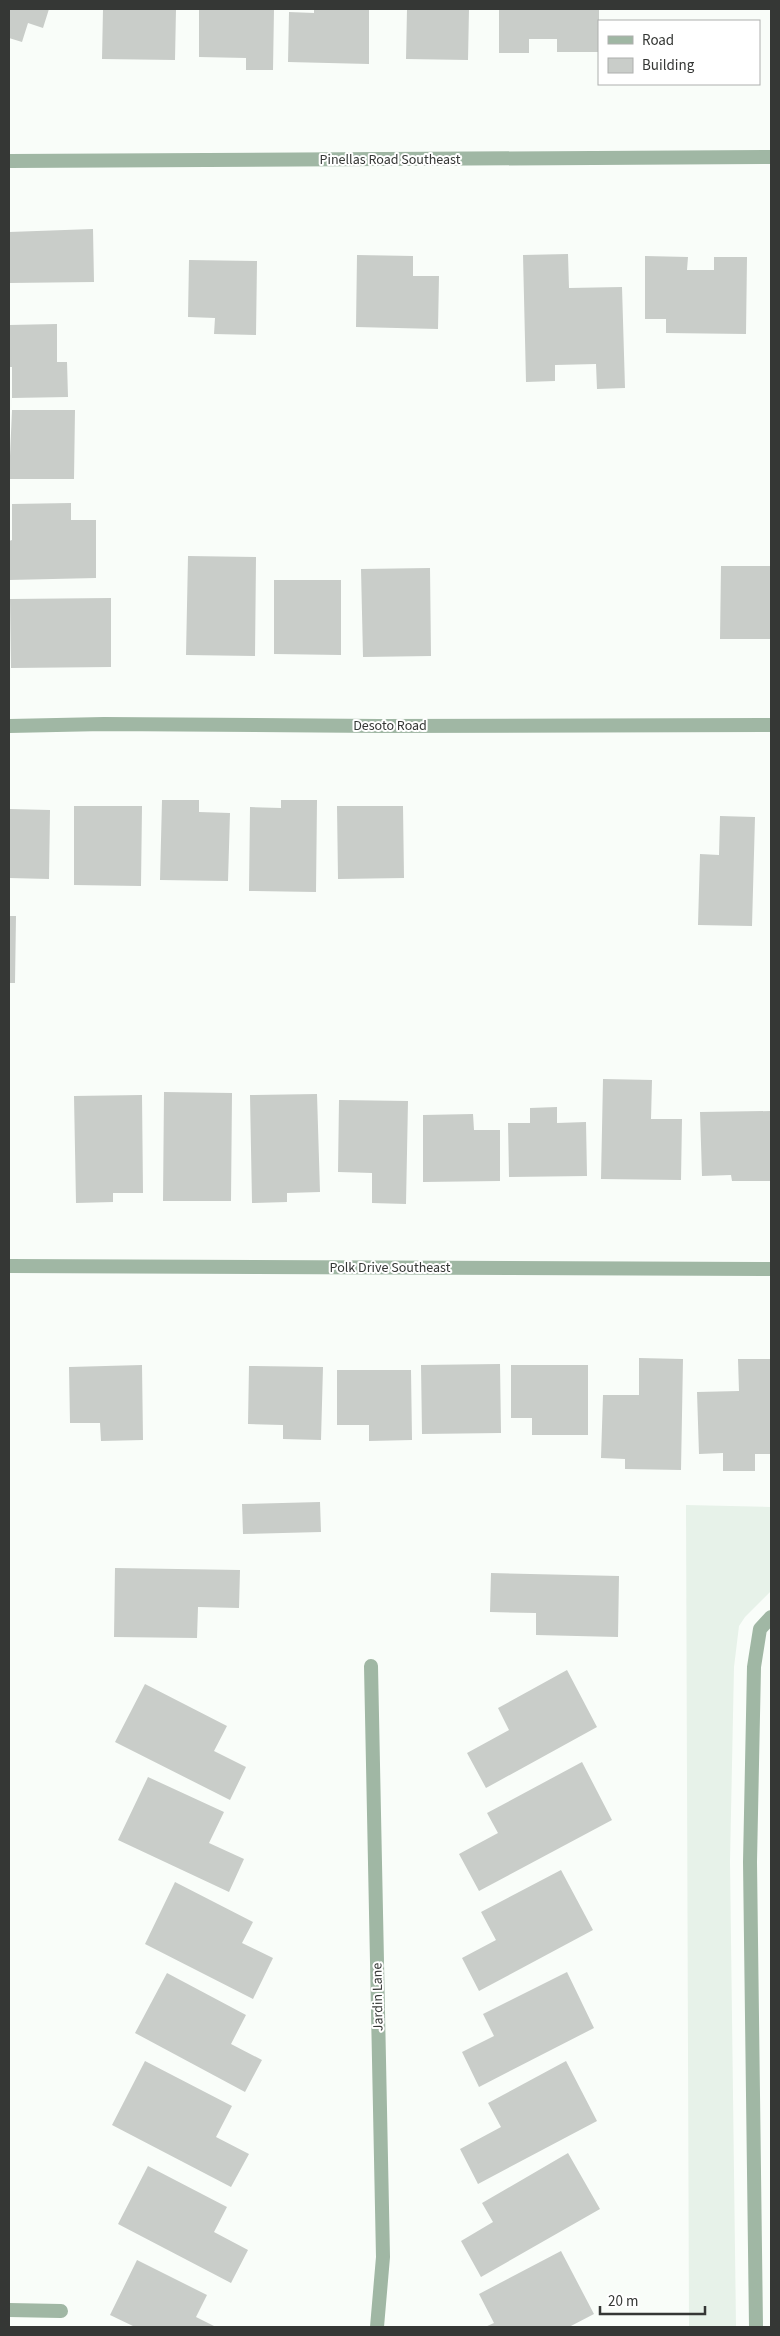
<svg xmlns="http://www.w3.org/2000/svg" width="780" height="2336" viewBox="0 0 780 2336" font-family="'Source Sans 3',sans-serif">
  <style>
    .built { fill: #e7f2e9 }
    .building { fill: #c9cdc9 }
    .lines { fill: none; stroke-linecap: round; stroke-linejoin: round }
    .minor { stroke: #a0b7a4; stroke-width: 14 }
    .labels { text-anchor: middle; dominant-baseline: central; stroke-width: 4; stroke-linejoin: round; paint-order: stroke }
    .street-label { font-size: 14px; fill: #353735; stroke: #fff }
  </style>
  <rect width="100%" height="100%" fill="#f9fdf9"/>
  <path class="built" d="M686,1505L771,1507V1591L745,1617L739,1626L734,1667L730,1862L736,2327H689Z"/>
  <path class="building" d="M9,9H49L43,28L28,23L22,42L9,38Z
    M103,9H176L175,60L102,59Z
    M199,9H274L273,70H246V58L199,57Z
    M314,9H369V64L288,62L289,12L314,13Z
    M407,9H469L468,60L406,59Z
    M499,9H599V52H557V39H529V53H499Z
    M93,229L94,282L9,283V232Z
    M568,254L569,288L622,287L625,388L597,389L596,364L555,365V381L526,382L523,255Z
    M357,255L413,256V276H439L438,329L356,327Z
    M645,256L688,257L687,270H714V257H747L746,334L666,333V319H645Z
    M189,260L257,261L256,335L214,334L215,318L188,317Z
    M57,324V362H67L68,397L12,398V367H9V325Z
    M12,410H75L74,479H9Z
    M71,503V520H96V578L9,580V541L12,540V504Z
    M188,556L256,557L255,656L186,655Z
    M721,566H771V639H720Z
    M430,568L431,656L363,657L361,569Z
    M274,580H341V655L274,654Z
    M111,598V667L11,668L10,599Z
    M162,800H199V812L230,813L228,881L160,880Z
    M281,800H317L316,892L249,891L250,807L281,808Z
    M74,806H142L141,886L74,885Z
    M337,806H403L404,878L338,879Z
    M9,809L50,810L49,879L9,878Z
    M720,816L755,817L752,926L698,925L700,854L719,855Z
    M9,916H16L15,983H9Z
    M603,1079L652,1080L651,1119H682L681,1180L601,1179Z
    M164,1092L232,1093L231,1201H163Z
    M317,1094L320,1192L287,1193V1202L252,1203L250,1095Z
    M142,1095L143,1193H113V1202L76,1203L74,1096Z
    M339,1100L408,1101L406,1204L372,1203V1173L338,1172Z
    M557,1107V1123L586,1122L587,1176L509,1177L508,1123H530V1108Z
    M771,1111V1181H732L731,1175L702,1176L700,1112Z
    M473,1114L474,1130H500V1181L423,1182V1115Z
    M639,1358L683,1359L681,1470L625,1469V1459L601,1458L603,1395H639Z
    M738,1359H771V1454H755V1471H723V1453L699,1454L697,1392L739,1391Z
    M500,1364L501,1433L422,1434L421,1365Z
    M142,1365L143,1440L101,1441L100,1423H70L69,1367Z
    M511,1365H588V1435H532V1418H511Z
    M249,1366L323,1367L321,1440L283,1439V1425L248,1424Z
    M337,1370H411L412,1440L369,1441V1425H337Z
    M320,1502L321,1532L243,1534L242,1504Z
    M115,1568L240,1570L239,1608L198,1607L197,1638L114,1637Z
    M491,1573L619,1576L618,1637L536,1635V1613L490,1612Z
    M567,1670L597,1727L486,1788L467,1753L509,1730L498,1708Z
    M145,1684L227,1726L214,1751L246,1767L230,1800L115,1742Z
    M582,1762L612,1820L479,1891L459,1854L498,1833L487,1813Z
    M148,1777L224,1812L209,1843L244,1859L229,1892L118,1840Z
    M561,1870L593,1930L479,1991L462,1958L496,1940L481,1912Z
    M175,1882L253,1922L242,1943L273,1958L253,1999L145,1944Z
    M567,1972L594,2028L479,2087L462,2052L494,2036L483,2014Z
    M167,1973L246,2015L231,2044L262,2060L245,2092L135,2033Z
    M145,2061L232,2106L216,2137L249,2154L231,2187L112,2125Z
    M566,2061L597,2121L478,2184L460,2149L501,2127L488,2103Z
    M568,2153L600,2209L481,2277L461,2241L493,2222L482,2203Z
    M148,2166L227,2207L214,2232L248,2250L231,2283L118,2224Z
    M561,2251L594,2314L569,2327H485L494,2323L479,2294Z
    M137,2260L207,2295L196,2317L216,2327H135L110,2315Z"/>
  <g class="lines">
    <path class="minor" d="M9,161L771,157
      M9,726L104,724L379,726L771,725
      M9,1266L771,1269
      M371,1666L383,2257L377,2327
      M9,2310L61,2311
      M756,2327L750,1862L754,1667L760,1629L771,1617"/>
  </g>
  <g class="labels">
    <g class="street-label">
      <text x="390" y="160">Pinellas Road Southeast</text>
      <text x="390" y="726">Desoto Road</text>
      <text x="390" y="1268">Polk Drive Southeast</text>
      <text transform="translate(378 1997) rotate(-91)">Jardin Lane</text>
    </g>
  </g>
  <rect width="780" height="2336" fill="none" stroke="#353735" stroke-width="20"/>
  <rect x="598" y="20" width="162" height="65" fill="#ffffff" stroke="#aeafae"/>
  <rect x="608" y="36" width="25" height="8" fill="#a0b7a4" stroke="#aeafae"/>
  <text x="642" y="45" font-size="15" fill="#353735">Road</text>
  <rect x="608" y="58" width="25" height="15" fill="#c9cdc9" stroke="#aeafae"/>
  <text x="642" y="70" font-size="15" fill="#353735">Building</text>
  <path d="M600 2306v8h105v-8" fill="none" stroke="#353735" stroke-width="2.5"/>
  <text x="608" y="2306" font-size="15" fill="#353735" stroke="#ffffff" stroke-width="4" paint-order="stroke">20 m</text>
</svg>
